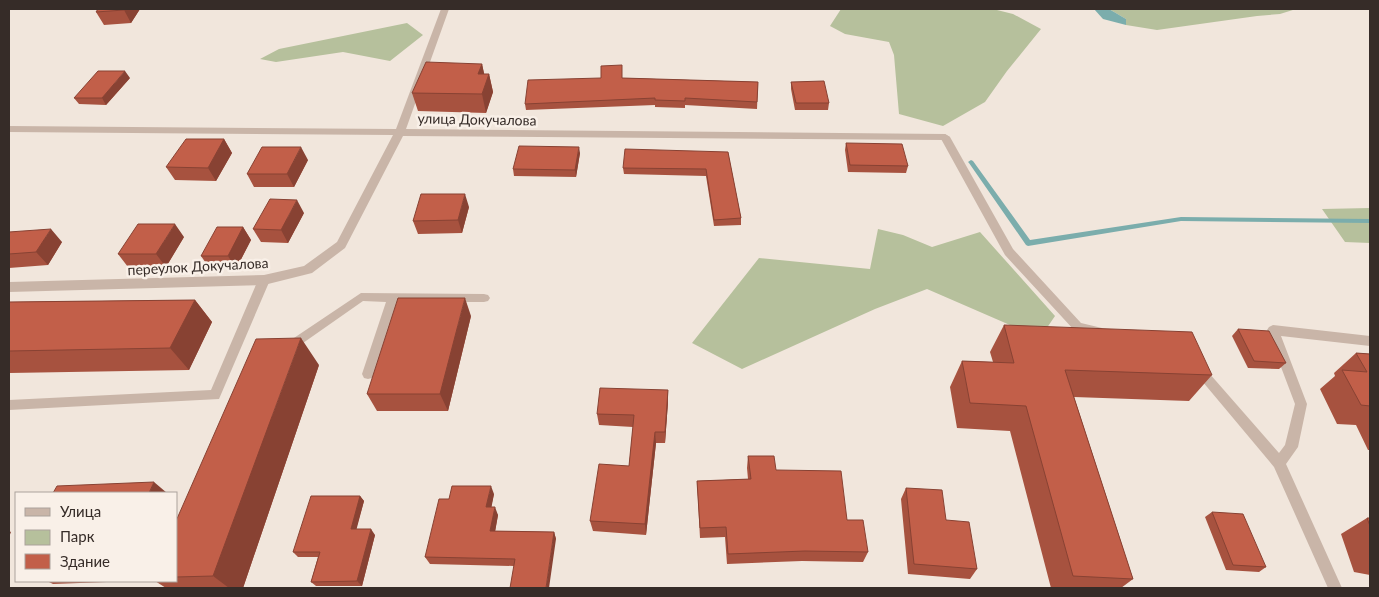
<svg xmlns="http://www.w3.org/2000/svg" width="1379" height="597" viewBox="0 0 1379 597" font-family="Lato,sans-serif">
  <style>
    .green { fill: #b6c09c }
    .water { fill: #7badac }
    .lines { fill: none; stroke-linecap: round; stroke-linejoin: round }
    .stream { fill: #7badac; fill-rule: evenodd }
    .service { fill: #c9b5a8; fill-rule: evenodd }
    .minor { fill: #c9b5a8; fill-rule: evenodd }
    .wall { fill: #a7523f }
    .shaded-wall { fill: #884233 }
    .building { fill: #c25f49; stroke: #884233 }
    .labels { text-anchor: middle; dominant-baseline: central; stroke-width: 5; stroke-linejoin: round; paint-order: stroke }
    .street-label { font-size: 14px; fill: #362c28; stroke: #f9f0e8 }
  </style>
  <rect width="100%" height="100%" fill="#f1e6dc"/>
  <path class="green" d="M841,9H993L1013,14L1041,29L1007,71L985,102L943,126L899,114L894,55L889,42L845,34L830,26Z
    M1109,9H1296L1280,14L1257,16L1157,30L1126,25V19Z
    M407,23L423,35L390,61L343,52L276,62L260,59L279,49Z
    M1370,208V243L1345,242L1322,209Z
    M878,229L903,235L932,247L980,232L1055,316L1040,338L927,289L875,309L742,369L692,343L759,258L870,269Z"/>
  <path class="water" d="M1094,9H1109L1126,19V25L1103,19Z"/>
  <g class="lines">
    <path class="stream" d="M971,160L973,161L1030,240L1181,217L1370,219V223L1181,221L1028,246L1026,245L969,163L968,162Z"/>
    <path class="service" d="M945,134L950,137L1013,249L1081,323L1102,328L1104,331L1102,334L1098,336L1074,330L1005,255L940,137Z
      M264,276L270,280L219,399L9,410V400L211,390L258,280Z
      M361,293L484,294L488,295L490,298L488,301L484,302H397L374,374L372,378L368,379L364,378L362,374L386,302L363,301L293,350H285L283,347L285,344Z
      M1273,325L1370,336V346L1281,336L1307,404L1298,447L1286,464L1342,588H1328L1274,467L1192,369L1194,365L1198,364L1202,365L1279,453L1285,445L1295,404L1267,330L1269,327Z"/>
    <path class="minor" d="M441,9H449L406,129L945,134L950,137L945,140L403,136L345,248L312,273L264,285L9,292V282L264,275L304,266L337,242L393,135L9,132V126L396,129Z"/>
  </g>
  <path class="wall" d="M98,9H140L131,23L104,25L96,12Z
    M482,64L484,74H489L493,92L486,113L418,111L412,93Z
    M130,78L106,105L79,104L74,98Z
    M623,78L758,82L757,109L685,105V108L655,107V105L526,110L525,104Z
    M791,82L829,103L828,110H795L791,89Z
    M224,139L232,153L216,181L175,180L166,167Z
    M846,143L908,166L906,173L848,172L845,150Z
    M728,152L741,218V225L714,226L706,176L624,174L623,168Z
    M580,153L576,177L514,176L513,169Z
    M308,160L294,187H254L247,174Z
    M469,207L462,233L418,234L413,221Z
    M304,213L288,243L261,242L253,229Z
    M243,227L251,240L236,269H210L201,256Z
    M9,232L62,242L48,265L9,268Z
    M184,237L166,267H128L118,254Z
    M195,300L212,322L189,370L9,373V302Z
    M471,316L448,411H377L367,394Z
    M1004,325L1212,375L1189,401L1074,397L1133,579L1121,588H1051L1010,431L957,428L950,387L962,361L993,362L990,352Z
    M1238,329L1286,363L1279,369L1248,368L1232,336Z
    M1356,353L1370,354V450H1368L1356,425L1337,424L1320,389L1335,376L1334,373Z
    M319,365L243,588H166L155,581H176V521Z
    M668,390V402L665,443H656L646,535L593,531L590,521L629,466L633,427L599,425L597,414Z
    M748,456L847,520L868,552L863,562L802,561L727,564L725,537L700,538L697,481L748,479L747,468Z
    M906,488L946,520L977,569L970,579L908,574L901,499Z
    M494,494L491,507L498,515L495,531L554,532L556,539L514,566L430,564L425,557L449,499Z
    M360,496L364,501L356,529L375,535L362,586H316L311,582L318,557H298L293,552Z
    M1212,512L1266,567L1259,572L1226,570L1205,517Z
    M1367,518H1370V575L1354,572L1341,534Z
    M47,581H133L53,584Z"/>
  <path class="shaded-wall" d="M124,9H140L131,23L124,10Z
    M482,64L486,82L478,74Z
    M125,71L130,78L106,105L102,98Z
    M489,74L493,92L486,113L482,94Z
    M224,139L232,153L216,181L208,168Z
    M301,147L308,160L294,187L287,174Z
    M579,147L580,153L576,177L575,170Z
    M465,194L469,207L462,233L458,220Z
    M297,200L304,213L288,243L281,230Z
    M175,224L184,237L166,267L156,254Z
    M243,227L251,240L236,269L228,256Z
    M51,229L62,242L48,265L36,252Z
    M465,298L471,316L448,411L440,394Z
    M195,300L212,322L189,370L170,348Z
    M301,338L319,365L243,588H229L213,576Z
    M668,390V402L665,443V432Z
    M655,432L656,443L646,535L645,524Z
    M154,482L167,493H149Z
    M491,486L494,494L490,515L486,507Z
    M360,496L364,501L355,535L351,529Z
    M495,507L498,515L494,538L490,531Z
    M371,529L375,535L362,586L357,581Z
    M9,531L11,532L9,537Z
    M554,532L556,539L549,588H546Z"/>
  <path class="building" d="M98,9H124V10L96,12Z
    M426,62L482,64L478,74H489L482,94L412,93Z
    M622,65V78L758,82L757,102L685,98V101L655,100V98L525,104L528,80L601,78V66Z
    M98,71H125L102,98H74Z
    M824,81L829,103H796L791,82Z
    M186,139H224L208,168L166,167Z
    M846,143L902,144L908,166L850,165Z
    M519,146L579,147L575,170L513,169Z
    M262,147H301L287,174H247Z
    M625,149L728,152L741,218L714,220L706,169L623,168Z
    M421,194H465L458,220L413,221Z
    M270,199L297,200L281,230L253,229Z
    M138,224H175L156,254H118Z
    M217,227H243L228,256H201Z
    M51,229L36,252L9,254V232Z
    M398,298H465L440,394H367Z
    M195,300L170,348L9,351V302Z
    M1004,325L1192,332L1212,375L1065,370L1133,579L1073,576L1026,406L970,403L962,361L1014,363Z
    M1238,329L1269,331L1286,363L1254,361Z
    M301,338L213,576L176,577V521L256,339Z
    M1356,353L1370,354V406L1361,405L1342,370L1367,372Z
    M600,388L668,390L665,432H655L645,524L590,521L599,464L629,466L634,415L597,414Z
    M748,456H774L776,470L841,471L847,520H863L868,552L805,551L728,554L726,527L700,528L697,481L751,479Z
    M154,482L149,493H53L57,486Z
    M452,486H491L486,507H495L490,531L554,532L546,588H510L515,559L425,557L439,499H449Z
    M906,488L942,490L946,520L969,522L977,569L914,564Z
    M311,496H360L351,529H371L357,581L311,582L320,552H293Z
    M1212,512L1243,514L1266,567L1233,565Z
    M1367,518H1370V526Z"/>
  <g class="labels">
    <g class="street-label">
      <text transform="translate(477 119) rotate(1)">улица Докучалова</text>
      <text transform="translate(198 266) rotate(-3)">переулок Докучалова</text>
    </g>
  </g>
  <rect width="1379" height="597" fill="none" stroke="#362c28" stroke-width="20"/>
  <rect x="15" y="492" width="162" height="90" fill="#f9f0e8" stroke="#aba29b"/>
  <rect x="25" y="508" width="25" height="8" fill="#c9b5a8" stroke="#aba29b"/>
  <text x="60" y="517" font-size="15" fill="#362c28">Улица</text>
  <rect x="25" y="530" width="25" height="15" fill="#b6c09c" stroke="#aba29b"/>
  <text x="60" y="542" font-size="15" fill="#362c28">Парк</text>
  <rect x="25" y="554" width="25" height="15" fill="#c25f49" stroke="#aba29b"/>
  <text x="60" y="567" font-size="15" fill="#362c28">Здание</text>
</svg>
